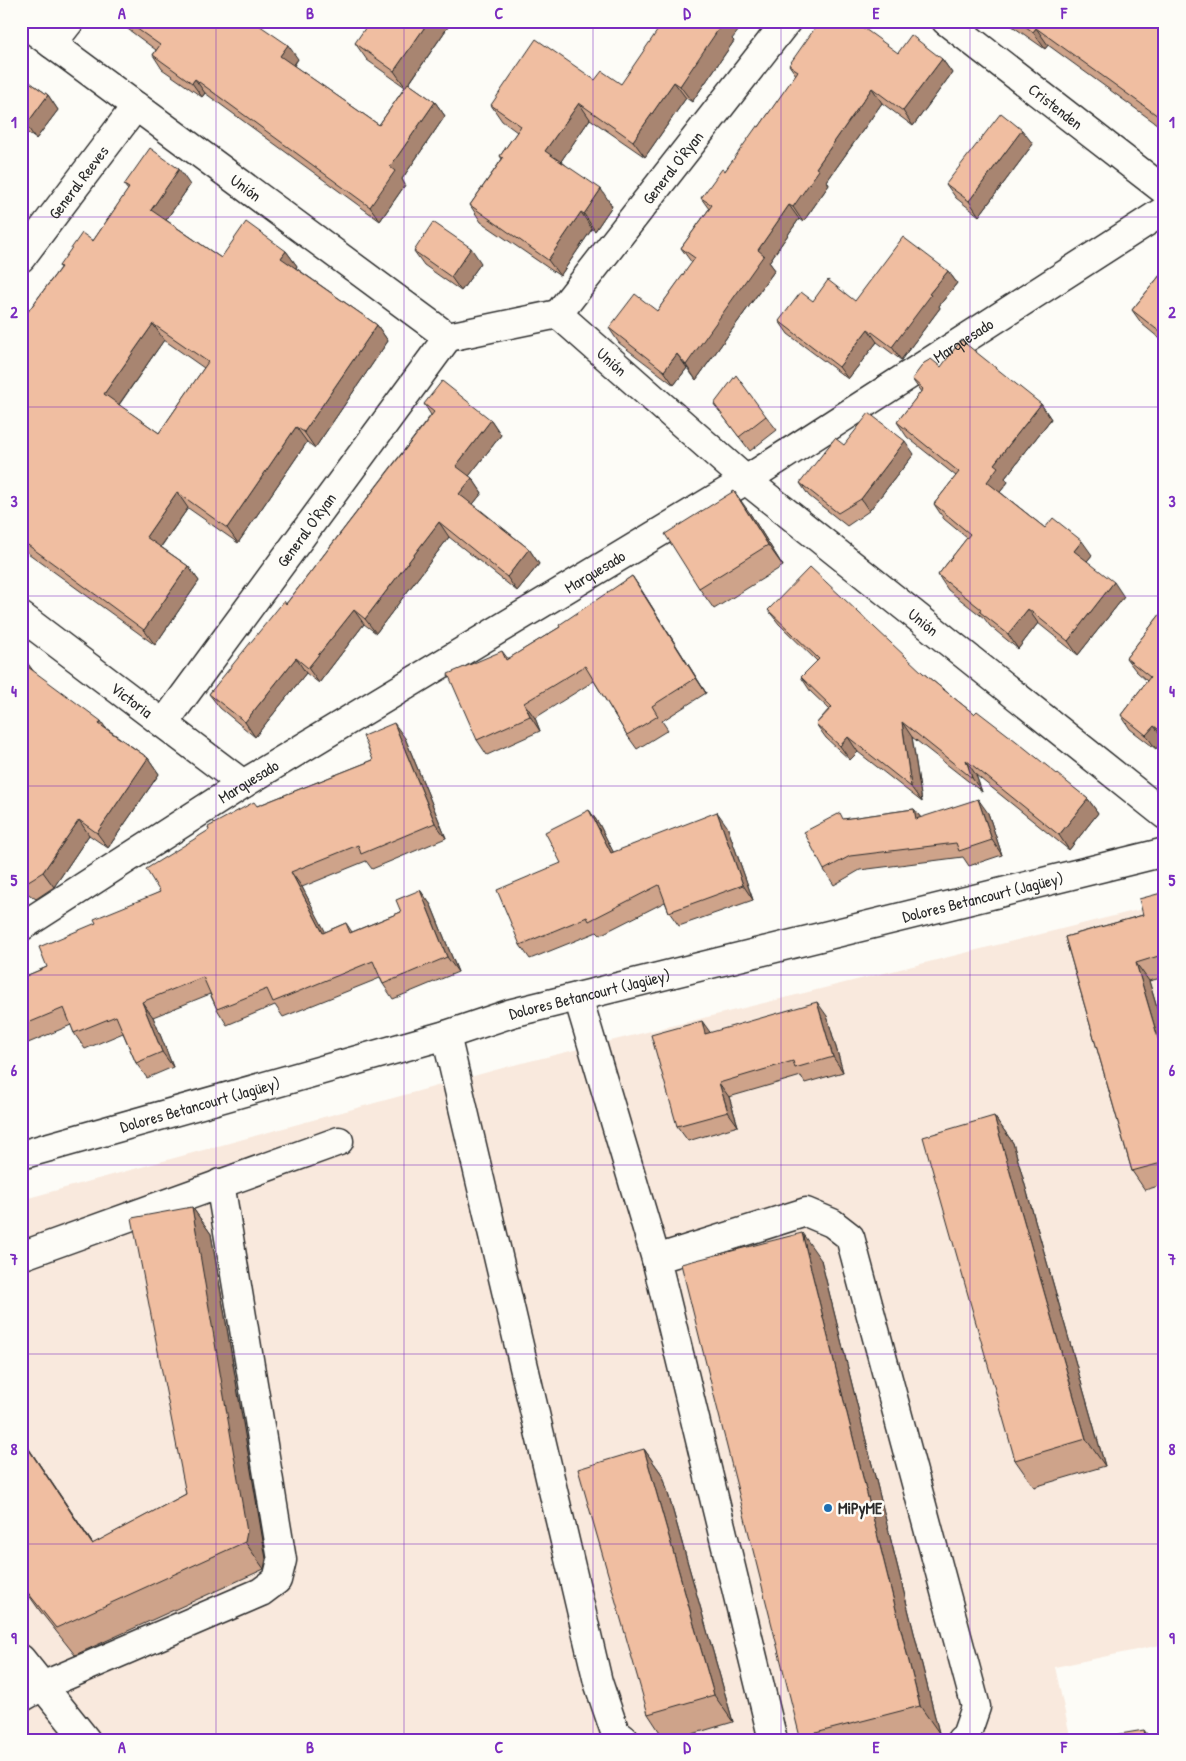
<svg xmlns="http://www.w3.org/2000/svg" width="1186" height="1761" viewBox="0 0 1186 1761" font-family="'Patrick Hand',sans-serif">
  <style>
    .built { fill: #f9e9dd }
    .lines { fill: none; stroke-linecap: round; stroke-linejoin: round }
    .minor-casing { stroke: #2b2b2b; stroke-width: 31 }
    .minor { stroke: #fdfcf7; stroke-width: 28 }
    .wall { fill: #cea38a; stroke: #2b2b2b; fill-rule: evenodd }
    .shaded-wall { fill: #a88571; stroke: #2b2b2b }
    .building { fill: #f0bea1; stroke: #2b2b2b; fill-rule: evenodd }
    .grid { fill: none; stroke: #7b2cbf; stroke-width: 1; stroke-opacity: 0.55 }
    .poi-dot { fill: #1f6fb2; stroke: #fdfcf7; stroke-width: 2 }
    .labels { text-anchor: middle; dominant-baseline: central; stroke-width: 5; stroke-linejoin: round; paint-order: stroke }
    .street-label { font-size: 16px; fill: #2b2b2b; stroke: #fdfcf7 }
    .poi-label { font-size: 16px; font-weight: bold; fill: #2b2b2b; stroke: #fdfcf7; text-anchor: start }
    .neatline { fill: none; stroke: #7b2cbf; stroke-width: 2 }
    .grid-label { font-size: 16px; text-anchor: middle; font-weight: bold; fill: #7b2cbf }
  </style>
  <rect width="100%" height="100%" fill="#fdfcf7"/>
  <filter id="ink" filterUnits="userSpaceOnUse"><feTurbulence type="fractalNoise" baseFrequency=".02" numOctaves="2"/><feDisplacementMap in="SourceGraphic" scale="10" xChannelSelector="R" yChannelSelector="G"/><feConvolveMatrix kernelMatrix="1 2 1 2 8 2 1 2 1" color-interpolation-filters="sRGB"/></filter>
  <g filter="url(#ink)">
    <path class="built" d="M1142,909L1165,993V1644L1055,1667L1071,1740H21V1200L510,1066Z"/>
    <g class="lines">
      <defs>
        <g id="minor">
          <path id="s1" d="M21,21L448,337L558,314"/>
          <path id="s2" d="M946,21L1165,191"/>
          <path d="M52,44L70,21"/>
          <path id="s3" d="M21,258L136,106"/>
          <path id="s4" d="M558,314L746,480L1165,815"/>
          <path id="s5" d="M558,314L787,21"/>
          <path id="s6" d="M21,616L243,784"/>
          <path id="s7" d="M164,723L448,337"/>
          <path id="s8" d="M21,927L243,784L746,480L1165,210"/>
          <path d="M578,997L656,1259L773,1740"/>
          <path d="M446,1035L598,1682L615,1732L625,1740"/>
          <path id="s9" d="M21,1155L446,1035L512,1013L1165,852"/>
          <path d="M21,1256L339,1141"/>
          <path d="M656,1259L806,1212L832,1223L850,1237L976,1707L966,1736L961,1740"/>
          <path d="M21,1659L86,1740"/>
          <path d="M21,1698L42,1686L261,1592L277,1580L282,1560L220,1183"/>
        </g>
      </defs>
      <use href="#minor" class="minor-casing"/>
      <use href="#minor" class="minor"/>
    </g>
    <path class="wall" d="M117,21H255L254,22L298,59L294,66L379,125L405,87L367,60L355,43L452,21L409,84L435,102L445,116L402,179L405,185L380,221L205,93L202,97L162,69L153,55L156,50Z
      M543,21H555L551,27Z
      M1005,21H1163L1162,23L1165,26V130L1048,45L1045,49Z
      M732,39L734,41L692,102L686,98L645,157L590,119L561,161L612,206L595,231L592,229L560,276L481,222L470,205L502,159L500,156L517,132L502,121L491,105L595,80L621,84Z
      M898,53L942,59L952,73L913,126L882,103L827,181L829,185L803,222L799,219L769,262L775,270L696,380L687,368L674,385L619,343L609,328L657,311L692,263L681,248L709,209L701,198L725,171L759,127L796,75L789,65Z
      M21,76L48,95L58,110L36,139L21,128Z
      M1033,144L979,216L956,198L946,184Z
      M124,185H190L166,220L221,258L286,251L297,266L296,268L377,325L388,341L315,448L307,442L238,543L188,508L161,547L188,566L199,581L155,645L21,548V321L60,268L59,266L93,241L128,190ZM164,340L204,368L159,433L119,405Z
      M414,251L481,263L461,291L424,265Z
      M1165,269V343L1142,324L1132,310Z
      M948,271L957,283L939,306L940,308L901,360L877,342L848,379L788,334L779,321L813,301H855Z
      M941,367L1041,404L1051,419L1005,478L1008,482L1000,492L1045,528L1092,555L1087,561L1124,597L1078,655L1038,623L1018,649L990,626L984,618L948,590L938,575L967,538L944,519L934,504L956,476L907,437L897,422L921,392L912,379Z
      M424,404L491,420L501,435L469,476L472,478L482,493L473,504L529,549L539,564L517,591L449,537L376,633L364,624L319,683L306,673L255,737L220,708L209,694L286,604L431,415Z
      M714,404L766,416L777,430L750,451Z
      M844,445L914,454L869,511L847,526L809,496L800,483Z
      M749,512L783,566L714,609L699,588Z
      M632,576L642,591L706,693L662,721L668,730L637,749L627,735L594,681L535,718L540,731L487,755L477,740L502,651L508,659L560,627Z
      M1165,608V740L1164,739L1156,749L1130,729L1121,715L1147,681L1136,671L1126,658Z
      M768,610L923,673L974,714L1088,799L1098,813L1069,850L976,775L982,792L912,737L922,802L858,752L850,760L826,738L816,724L829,709L811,692L801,677L817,661L779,624Z
      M21,658L26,661L33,672L106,728L148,758L159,774L108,848L89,835L54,887L36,899L21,889Z
      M405,738L446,838L372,869L366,861L302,887L325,932L346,923L352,932L401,912L420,890L431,905L458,972L393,999L383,984L380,978L283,1017L275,1005L227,1025L217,1009L210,994L153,1017L173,1067L147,1078L136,1063L123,1033L85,1049L74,1033L71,1025L21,1046V978L47,967L96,923L160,892L257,806L373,760Z
      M914,809L921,818L988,813L1002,855L969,866L963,857L860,870L834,885L824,870L844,819Z
      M589,810L599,824L613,852L727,826L753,900L679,926L669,912L665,902L600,935L597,932L530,959L520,945L561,863Z
      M1165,892V977L1149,981L1165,1035V1184L1145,1190L1132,1171L1065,937L1143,915Z
      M827,1016L843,1072L805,1083L801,1076L729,1097L738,1126L688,1141L677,1126L710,1033Z
      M21,1086L25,1095L21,1097Z
      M994,1116L1013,1143L1105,1466L1034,1487L1015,1460Z
      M192,1207L211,1234L266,1559L264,1569L75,1655L40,1611L21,1584V1437L93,1544L186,1494Z
      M821,1260L939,1733L912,1740H802L800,1737Z
      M644,1449L663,1476L733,1722L672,1740H665L648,1714Z"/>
    <path class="shaded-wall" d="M429,21H452L406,88L394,71Z
      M547,21H555L551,27Z
      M722,21H746L732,39L734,41L692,102L680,86Z
      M1036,28L1048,45L1045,49L1033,32Z
      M288,45L298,59L290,70L280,56Z
      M942,59L952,73L913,126L903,111Z
      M195,79L205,93L202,97L192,83Z
      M674,82L686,98L645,157L633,141Z
      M872,88L882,103L827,181L829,185L803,222L793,207L816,168Z
      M48,95L58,110L36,139L26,125Z
      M435,102L445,116L402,179L405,185L380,221L370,207L390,167Z
      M579,103L590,119L557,167L545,151Z
      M1022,130L1033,144L979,216L969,201Z
      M179,169L190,185L162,226L151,210Z
      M601,189L612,206L595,231L584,214Z
      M789,205L799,219L769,262L775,270L696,380L686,365L758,250Z
      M581,212L592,229L560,276L548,260Z
      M471,248L481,263L461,291L451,277Z
      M286,251L297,266L292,274L281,258Z
      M948,271L957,283L939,306L940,308L901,360L892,347L929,294Z
      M153,324L164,340L115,410L104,394Z
      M377,325L388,341L315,448L304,432Z
      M868,329L877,342L848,379L839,367Z
      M677,354L687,368L674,385L664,371Z
      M1041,404L1051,419L1005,478L1008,482L997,496L987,482L994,464Z
      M491,420L501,435L466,480L456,466Z
      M296,427L307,442L238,543L227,528Z
      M905,441L914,454L869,511L861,499Z
      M472,478L482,493L470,508L459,494Z
      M734,491L749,512L783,566L768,545Z
      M177,492L188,508L157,552L146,537Z
      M439,522L449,537L376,633L365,619Z
      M1082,541L1092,555L1084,565L1074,551Z
      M529,549L539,564L517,591L507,577Z
      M188,566L199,581L155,645L144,630Z
      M632,576L642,591L706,693L696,678Z
      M1114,582L1124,597L1078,655L1068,641Z
      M1028,609L1038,623L1018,649L1008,634Z
      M354,610L364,624L319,683L308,668Z
      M296,658L306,673L255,737L245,722Z
      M26,661L37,676L24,664Z
      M524,703L535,718L540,731L530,716Z
      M101,721L111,736L99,724Z
      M902,722L912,737L922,802L911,787Z
      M394,723L405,738L446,838L435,823Z
      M1154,726L1164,739L1156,749L1146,735Z
      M848,737L858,752L850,760L840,746Z
      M148,758L159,774L108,848L97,833Z
      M966,760L976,775L982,792L972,778Z
      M978,799L988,813L1002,855L992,840Z
      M1088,799L1098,813L1069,850L1059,835Z
      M914,809L925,823L916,819Z
      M589,810L599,824L621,867L611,853Z
      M717,812L727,826L753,900L743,885Z
      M79,820L89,835L54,887L43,872Z
      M291,872L302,887L334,948L323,933Z
      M420,890L431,905L458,972L447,957Z
      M1136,963L1149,981L1165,1035V1062Z
      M142,1002L153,1017L173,1067L162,1052Z
      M817,1002L827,1016L843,1072L833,1057Z
      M702,1021L712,1035L705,1034Z
      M719,1083L729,1097L738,1126L728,1112Z
      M994,1116L1013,1143L1105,1466L1086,1439Z
      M192,1207L211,1234L266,1559L264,1569L245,1542Z
      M802,1233L821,1260L939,1733L920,1706Z
      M21,1437L111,1571L92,1544L21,1438Z
      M644,1449L663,1476L733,1722L714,1695Z
      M1144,1730L1149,1737L1150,1740H1146Z"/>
    <path class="building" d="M126,21H253L288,45L280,56L379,125L408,83L435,102L390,167L395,171L370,207L195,79L192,83L153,55L160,45Z
      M370,21H429L394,71L355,43Z
      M664,21H722L720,23L722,24L680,86L674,82L633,141L579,103L545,151L601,189L584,214L581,212L548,260L470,205L503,158L500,156L521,126L491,105L536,39L595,80L602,71L621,84Z
      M820,21H854L898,53L911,35L942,59L903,111L872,88L816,168L819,170L793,207L789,205L758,250L764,255L686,365L677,354L664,371L609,328L635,294L657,311L695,258L681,248L712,205L701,198L722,169L725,171L757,126L759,127L798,71L789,65Z
      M1018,21H1159L1165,26V121L1036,28L1033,32Z
      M21,76L48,95L26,125L21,121Z
      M1001,113L1022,130L969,201L946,184Z
      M150,148L179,169L151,210L221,258L246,222L286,251L281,258L377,325L304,432L296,427L227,528L177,492L146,537L188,566L144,630L21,540V321L61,267L59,266L82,233L93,241L129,188L124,185ZM153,324L208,362L159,433L104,394Z
      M433,222L471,248L451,277L414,251Z
      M903,237L948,271L929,294L931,295L892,347L868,329L839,367L779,321L801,292L813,301L828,280L855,301Z
      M1165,269V336L1132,310Z
      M961,340L1041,404L994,464L998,467L987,482L1045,528L1053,518L1082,541L1074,551L1114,582L1068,641L1028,609L1008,634L980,612L981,609L938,575L970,534L934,504L959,472L897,422L923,389L912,379L924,363L931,359L941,367Z
      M736,375L766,416L739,437L714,404Z
      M442,381L491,420L456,466L472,478L459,494L529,549L507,577L439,522L365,619L354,610L308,668L296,658L245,722L209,694L284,601L286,604L434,412L424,404Z
      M869,413L905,441L861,499L838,513L800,483L835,438L844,445Z
      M734,491L768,545L699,588L665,534Z
      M810,567L923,673L974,714L977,711L1016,741L1088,799L1059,835L966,760L972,778L902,722L911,787L848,737L840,746L816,724L832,707L801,677L819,659L768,610Z
      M632,576L696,678L652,706L658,716L627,735L585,666L524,703L530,716L477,740L448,674L502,651L506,660L560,627L559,625Z
      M1165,608V734L1154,726L1146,735L1121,715L1150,677L1126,658Z
      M21,658L26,661L24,664L101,721L99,724L148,758L97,833L79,820L43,872L25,883L21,881V762L23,760L21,759Z
      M394,723L435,823L361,854L358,845L291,872L323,933L346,923L350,933L401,912L396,900L420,890L447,957L383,984L373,961L273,1002L267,989L217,1009L203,977L142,1002L162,1052L136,1063L116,1016L74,1033L64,1008L21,1026V978L47,967L39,947L96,923L94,919L160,892L146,869L209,830L208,827L254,802L257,806L373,760L363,736Z
      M978,799L992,840L959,851L956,843L850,856L824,870L804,832L840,813L843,819L914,809L916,819Z
      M589,810L611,853L717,812L743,885L669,912L659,885L589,921L587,917L520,945L497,890L561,863L545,832Z
      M1165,892V954L1136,963L1165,1062V1162L1132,1171L1065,937L1143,915L1139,899Z
      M817,1002L833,1057L795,1068L793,1061L719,1083L728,1112L677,1126L651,1035L702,1021L705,1034Z
      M994,1116L1086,1439L1015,1460L923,1137Z
      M192,1207L247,1532L245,1542L56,1628L21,1584V1438L92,1544L186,1494L132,1218Z
      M802,1233L920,1706L800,1737L681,1264Z
      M644,1449L714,1695L648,1714L578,1469Z
      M1144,1730L1146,1740H1084Z"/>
  </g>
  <path class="grid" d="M216,21V1740M404,21V1740M593,21V1740M781,21V1740M970,21V1740M21,217H1165M21,407H1165M21,596H1165M21,786H1165M21,975H1165M21,1165H1165M21,1354H1165M21,1544H1165"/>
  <circle class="poi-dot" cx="828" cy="1508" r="5"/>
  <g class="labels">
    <g class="street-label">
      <text stroke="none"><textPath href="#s2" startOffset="139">Cristenden</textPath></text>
      <text stroke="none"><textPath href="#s5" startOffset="186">General O'Ryan</textPath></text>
      <text stroke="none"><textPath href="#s3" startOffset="95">General Reeves</textPath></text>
      <text stroke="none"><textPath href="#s1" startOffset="280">Unión</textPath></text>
      <text stroke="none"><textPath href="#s8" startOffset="1110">Marquesado</textPath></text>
      <text stroke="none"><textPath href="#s4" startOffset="72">Unión</textPath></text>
      <text stroke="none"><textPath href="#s7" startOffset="240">General O'Ryan</textPath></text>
      <text stroke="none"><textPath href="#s8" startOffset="675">Marquesado</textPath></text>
      <text stroke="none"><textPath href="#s4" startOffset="478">Unión</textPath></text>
      <text stroke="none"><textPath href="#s6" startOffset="139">Victoria</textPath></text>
      <text stroke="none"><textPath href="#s8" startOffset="270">Marquesado</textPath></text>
      <text stroke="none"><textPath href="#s9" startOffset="996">Dolores Betancourt (Jagüey)</textPath></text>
      <text stroke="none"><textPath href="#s9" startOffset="591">Dolores Betancourt (Jagüey)</textPath></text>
      <text stroke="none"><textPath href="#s9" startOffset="186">Dolores Betancourt (Jagüey)</textPath></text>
    </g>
    <g class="poi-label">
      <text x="838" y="1508">MiPyME</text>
    </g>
  </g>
  <rect width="1186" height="1761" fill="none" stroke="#fdfcf7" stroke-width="55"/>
  <rect x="28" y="28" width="1130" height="1706" class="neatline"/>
  <g class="grid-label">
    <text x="122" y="19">A</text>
    <text x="310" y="19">B</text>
    <text x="499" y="19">C</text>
    <text x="687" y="19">D</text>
    <text x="876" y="19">E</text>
    <text x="1064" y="19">F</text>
    <text x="14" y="128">1</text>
    <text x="1172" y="128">1</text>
    <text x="14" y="318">2</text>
    <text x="1172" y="318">2</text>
    <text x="14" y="507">3</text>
    <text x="1172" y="507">3</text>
    <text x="14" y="697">4</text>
    <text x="1172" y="697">4</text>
    <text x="14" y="886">5</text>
    <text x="1172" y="886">5</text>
    <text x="14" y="1076">6</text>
    <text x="1172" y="1076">6</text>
    <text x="14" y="1265">7</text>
    <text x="1172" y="1265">7</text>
    <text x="14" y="1455">8</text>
    <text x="1172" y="1455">8</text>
    <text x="14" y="1644">9</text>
    <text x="1172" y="1644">9</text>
    <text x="122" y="1753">A</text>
    <text x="310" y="1753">B</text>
    <text x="499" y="1753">C</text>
    <text x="687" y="1753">D</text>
    <text x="876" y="1753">E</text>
    <text x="1064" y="1753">F</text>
  </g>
</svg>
